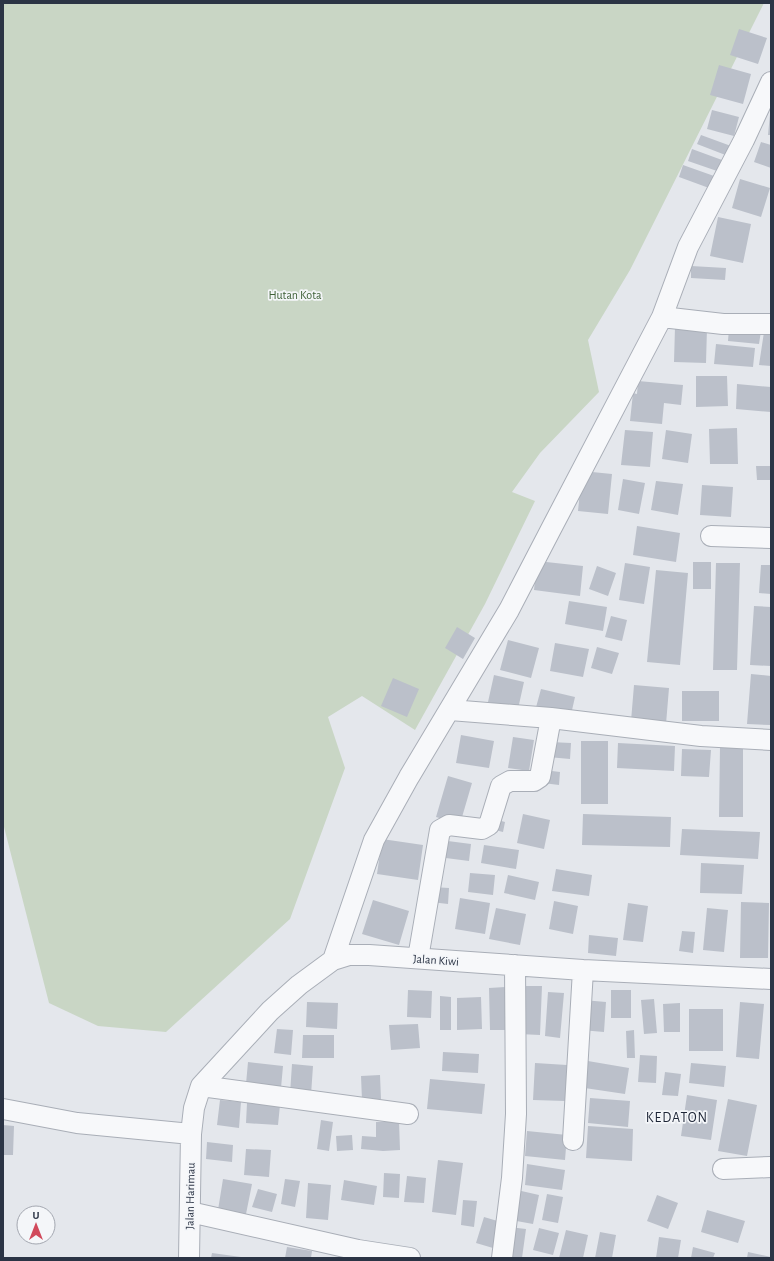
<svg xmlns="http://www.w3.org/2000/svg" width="774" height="1261" viewBox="0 0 774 1261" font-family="'Alegreya Sans',sans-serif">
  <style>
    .green { fill: #c9d6c5 }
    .building { fill: #bbc0ca }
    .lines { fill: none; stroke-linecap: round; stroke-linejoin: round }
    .street-casing { stroke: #a9aeb7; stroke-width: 22 }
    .street { stroke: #f7f8fa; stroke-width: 20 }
    .labels { text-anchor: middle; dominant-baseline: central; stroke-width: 3.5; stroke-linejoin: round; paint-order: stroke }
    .park-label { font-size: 12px; fill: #3f6138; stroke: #f4f6f9 }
    .street-label { font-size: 12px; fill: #2b3445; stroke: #f4f6f9 }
    .quarter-label { font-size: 14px; letter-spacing: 1px; fill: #1d2536; stroke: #f4f6f9 }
  </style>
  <rect width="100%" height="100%" fill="#e4e7ec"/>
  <path class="green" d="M3,3H764L630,270L588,340L599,392L540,453L512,492L535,501L485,604L415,730L362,696L328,717L345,768L290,919L166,1032L98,1026L49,1003L3,823Z"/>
  <path class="building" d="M739,29L767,38L758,64L730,55Z
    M719,65L751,74L743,104L710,95Z
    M712,110L739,117L734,136L707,129Z
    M770,114H771V135H768Z
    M701,135L731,146L728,156L697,144Z
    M761,142L771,145V168L754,162Z
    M692,149L722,160L717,171L688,161Z
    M683,165L714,176L709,188L679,177Z
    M740,179L770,188L761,217L732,208Z
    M718,217L751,224L743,263L710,256Z
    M691,266L726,268L725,280L691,278Z
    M675,327L707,328L706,363L674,362Z
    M729,328L761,331L759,344L728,341Z
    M764,332L771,333V366L759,365Z
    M716,344L755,348L753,367L714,364Z
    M696,376H727L728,406L696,407Z
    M638,381L683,385L681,405L664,403L662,424L630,421L633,393L637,394Z
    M737,384L771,387V412L736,409Z
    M737,428L738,464H710L709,429Z
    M625,430L653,432L650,467L621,465Z
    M666,430L692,434L688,463L662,459Z
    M756,466H771V480H757Z
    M582,471L612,474L608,514L578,511Z
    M623,479L645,483L639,514L618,510Z
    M656,481L683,484L678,515L651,510Z
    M702,485L733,487L731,517L700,515Z
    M637,526L680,533L676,562L633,555Z
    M537,561L583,566L580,596L534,590Z
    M693,562H711V589H693Z
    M625,563L650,567L644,604L619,600Z
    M716,563H740L737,670H713Z
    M761,565H771V594L759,593Z
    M597,566L616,573L608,596L589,589Z
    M656,570L688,573L680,665L647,662Z
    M569,601L607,607L603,631L565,624Z
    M754,606L771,607V666L750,665Z
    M611,616L627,620L622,641L605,637Z
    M457,627L475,638L463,659L445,648Z
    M508,640L539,648L531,678L500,670Z
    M555,643L589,649L583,677L550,671Z
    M597,647L619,653L612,674L591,668Z
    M751,674L771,676V725L747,724Z
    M494,675L524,682L518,709L488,702Z
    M393,678L419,689L407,717L381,706Z
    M634,685L669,688L666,724L631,721Z
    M541,689L575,697L570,719L535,711Z
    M682,691H719V721H682Z
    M461,735L494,741L489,768L456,763Z
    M513,737L534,740L529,771L508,768Z
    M581,741H608V804H581Z
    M550,742L571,743L570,759L548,757Z
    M618,743L675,746L674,771L617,768Z
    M720,747H743V817H719Z
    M682,749L711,750L709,777L681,776Z
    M544,770L560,772L559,785L543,783Z
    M448,776L472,783L460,824L436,817Z
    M523,814L550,820L544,849L517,843Z
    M583,814L671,817L670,847L582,845Z
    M494,819L505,822L503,832L491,829Z
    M682,829L760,832L758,859L680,855Z
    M382,839L423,845L418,880L377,874Z
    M440,840L471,844L469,861L438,857Z
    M484,845L519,850L516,869L481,863Z
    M701,863L744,865L742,894L700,893Z
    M556,869L592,875L589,896L552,891Z
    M470,873L495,875L493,895L468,892Z
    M508,875L539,882L535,900L504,893Z
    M433,887L449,888L448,904L431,902Z
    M460,898L490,903L485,934L455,929Z
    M373,900L409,911L399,945L362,934Z
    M554,901L578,906L573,934L549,929Z
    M741,902L769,903L768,958H740Z
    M628,903L648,906L643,942L623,940Z
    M496,908L526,914L520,945L489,939Z
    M707,908L728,910L724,952L703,950Z
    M682,931L695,932L693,953L679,951Z
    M589,935L618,938L616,956L588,953Z
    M521,986H542L540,1035L519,1034Z
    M505,987L507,1030H490L489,988Z
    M408,990L432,991L431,1018L407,1017Z
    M611,990H631V1018H611Z
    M548,992L564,993L560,1038L545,1036Z
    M440,996L451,997V1030H440Z
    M481,997L482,1029L457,1030V998Z
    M654,999L657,1033L644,1034L641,1000Z
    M583,1000L606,1002L604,1032L581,1030Z
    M307,1002L338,1003L337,1029L306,1027Z
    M740,1002L764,1004L759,1059L736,1057Z
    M680,1003V1032H664L663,1004Z
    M689,1009H723V1051H689Z
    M418,1024L420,1048L391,1050L389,1025Z
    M277,1029L293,1030L291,1055L274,1053Z
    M634,1030L635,1058H627L626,1031Z
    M303,1035H334V1058H302Z
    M443,1052L479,1054L478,1073L442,1071Z
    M640,1055L657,1056L656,1083L638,1082Z
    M582,1060L629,1068L625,1094L578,1087Z
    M248,1062L283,1066L281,1088L246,1084Z
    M535,1063L567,1065L565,1101L533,1100Z
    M691,1063L726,1066L724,1087L689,1083Z
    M292,1064L313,1066L311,1095L290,1094Z
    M665,1072L681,1074L678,1096L662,1095Z
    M380,1075L381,1099L362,1100L361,1076Z
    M430,1079L485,1084L482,1114L427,1109Z
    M687,1095L717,1100L711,1140L681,1136Z
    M590,1098L630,1101L628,1127L588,1123Z
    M728,1099L757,1105L747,1156L718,1151Z
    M220,1100L241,1102L239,1128L217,1125Z
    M247,1103L280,1105L278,1125L246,1123Z
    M321,1120L333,1122L329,1151L317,1149Z
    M399,1121L400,1150L383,1151L361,1149L362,1136L376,1137V1122Z
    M3,1125L14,1126L13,1155H3Z
    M588,1126L633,1129L632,1161L586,1158Z
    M527,1131L567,1135L565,1160L525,1156Z
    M352,1135L353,1150L337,1151L336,1136Z
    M207,1142L233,1145L232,1162L206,1159Z
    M246,1149L271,1150L269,1177L244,1175Z
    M438,1160L463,1163L456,1215L432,1212Z
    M527,1164L565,1170L562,1190L525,1185Z
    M384,1173L400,1174L399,1198L383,1197Z
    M407,1176L426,1178L424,1203L404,1202Z
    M223,1179L252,1184L246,1214L218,1210Z
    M285,1179L300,1181L295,1207L281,1204Z
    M344,1180L377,1186L374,1205L341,1200Z
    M308,1183L331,1185L328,1220L306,1218Z
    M258,1189L277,1194L272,1212L252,1207Z
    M517,1190L539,1195L533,1224L511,1220Z
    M547,1194L563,1197L558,1223L542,1220Z
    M657,1195L678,1203L668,1229L647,1221Z
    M463,1200L477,1201L474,1227L461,1225Z
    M707,1210L745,1221L738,1243L701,1232Z
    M484,1217L501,1222L493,1248L476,1243Z
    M509,1227L526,1229L522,1258H505Z
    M539,1228L559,1233L553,1255L533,1250Z
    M566,1230L588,1235L583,1258H559Z
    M600,1232L616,1235L612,1258H595Z
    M659,1237L681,1240L678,1258H656Z
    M287,1247L312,1251L311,1258H285Z
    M693,1247L715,1253L713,1258H691Z
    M748,1252L771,1257V1258H747Z
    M212,1253L241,1257V1258H211Z"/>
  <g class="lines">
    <defs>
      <path id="street" d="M662,317L723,324H771
        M711,536L771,538
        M450,710L551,718L701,736L771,740
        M418,958L440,830L449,825L482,829L489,825L501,786L510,781H534L540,777L551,718
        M333,960L374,840L409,777L509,610L550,531L662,317L688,247L744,140L771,82
        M201,1086L408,1114
        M3,1109L77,1123L191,1134
        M573,1140L583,970
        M723,1169L771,1167
        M190,1212L358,1250L410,1258
        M189,1258L191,1134L194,1108L201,1086L270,1011L299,985L333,960L349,955H369L583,970L771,979
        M502,1258L512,1178L516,1114L515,965"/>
    </defs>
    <use href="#street" class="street-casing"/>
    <use href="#street" class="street"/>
  </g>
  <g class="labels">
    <g class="park-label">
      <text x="295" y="295">Hutan Kota</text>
    </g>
    <g class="street-label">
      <text transform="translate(436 960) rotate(4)">Jalan Kiwi</text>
      <text transform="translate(190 1196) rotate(-89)">Jalan Harimau</text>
    </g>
    <g class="quarter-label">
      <text x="677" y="1118">KEDATON</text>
    </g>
  </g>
  <rect width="774" height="1261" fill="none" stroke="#2b3445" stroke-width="8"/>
  <g transform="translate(36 1225)"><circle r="19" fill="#f4f6f9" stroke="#a4a8b1"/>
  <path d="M0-3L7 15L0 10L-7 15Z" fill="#d1495b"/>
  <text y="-6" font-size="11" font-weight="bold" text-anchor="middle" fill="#2b3445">U</text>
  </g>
</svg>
